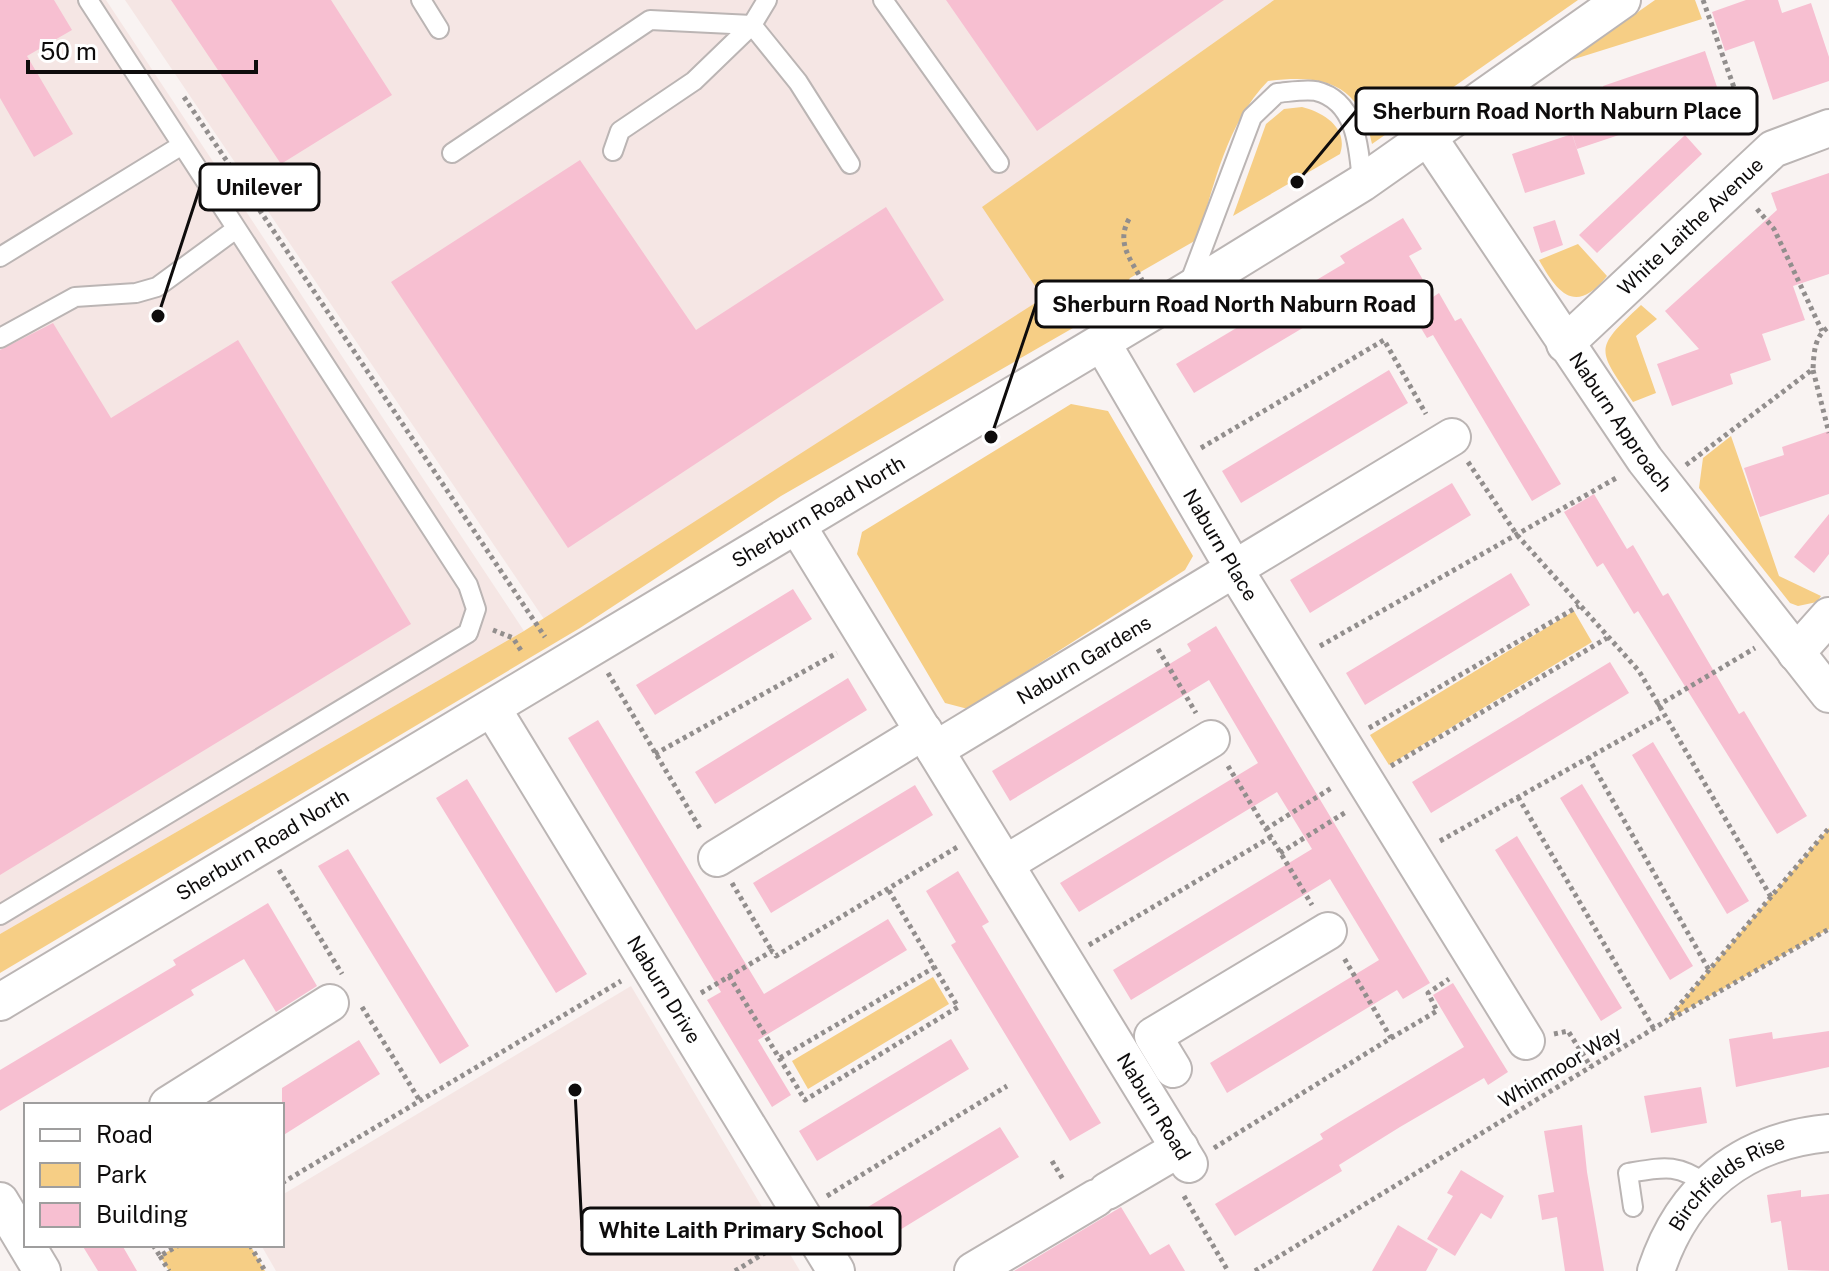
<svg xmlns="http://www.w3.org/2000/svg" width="1829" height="1271" viewBox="0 0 1829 1271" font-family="'Public Sans',sans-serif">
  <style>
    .built { fill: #f5e6e4 }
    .green { fill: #f6ce85 }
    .building { fill: #f7bfd1 }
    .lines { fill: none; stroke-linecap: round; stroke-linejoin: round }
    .lane-casing { stroke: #bbb5b4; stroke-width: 22 }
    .street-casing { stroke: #bbb5b4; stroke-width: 40 }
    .path { stroke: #928e8d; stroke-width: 5; stroke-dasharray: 4 4; stroke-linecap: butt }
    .lane { stroke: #fff; stroke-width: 18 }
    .street { stroke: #fff; stroke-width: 36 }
    .labels { text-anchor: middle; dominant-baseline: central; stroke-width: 6; stroke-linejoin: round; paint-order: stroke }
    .street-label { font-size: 20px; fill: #0e0c0c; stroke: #fff }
    .leader { fill: none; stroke: #0e0c0c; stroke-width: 3 }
    .callout-dot { fill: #0e0c0c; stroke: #fff; stroke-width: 3 }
    .callout { fill: #fff; stroke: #0e0c0c; stroke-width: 3 }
    .callout-label { font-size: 22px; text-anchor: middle; font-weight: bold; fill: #0e0c0c }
  </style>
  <rect width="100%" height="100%" fill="#f9f3f2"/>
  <path class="built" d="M0,0H106L524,631L0,934Z
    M125,0H1274L983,207L1044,298L544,619Z
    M631,986L800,1271H276L261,1245H282V1195Z"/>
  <path class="green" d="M1274,0H1578L1372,144C1360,83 1324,74 1268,81C1227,123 1214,184 1198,239L1130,278L1113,305L781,496L580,628L0,973V934L524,631L1043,298L982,207Z
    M1655,0H1695L1702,19L1568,61Z
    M1302,107C1323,112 1349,128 1340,154L1233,216L1266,124L1284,109Z
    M1578,244L1607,276C1576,315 1558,294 1539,260Z
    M1641,305L1657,319L1636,336L1656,393L1633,402C1597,348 1593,350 1641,305Z
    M1071,404L1108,411L1193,556L1185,570L968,709L945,703L857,554L862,532Z
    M1731,436L1779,576L1821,596L1817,602L1798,606L1790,603L1699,488L1703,458Z
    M1574,611L1592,642L1389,765L1370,735Z
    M1829,828V929L1666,1021Z
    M933,977L949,1004L808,1089L792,1061Z
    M179,1245H250L265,1271H169L160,1256Z"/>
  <path class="building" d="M0,0H54L72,30L27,56L73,134L34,157L0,98Z
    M171,0H331L392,95L281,164Z
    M946,0H1224L1037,131Z
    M1746,0H1778L1782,13L1811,3L1829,57V81L1773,100L1754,41L1725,51L1712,12Z
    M1705,51L1718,90L1616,125L1619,135L1577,149L1564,108L1605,94L1603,86Z
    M1572,134L1585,174L1525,193L1512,154Z
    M1685,135L1702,154L1597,253L1579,235Z
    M580,160L696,330L886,207L944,300L568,548L391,282Z
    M1829,173V274L1793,286L1805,320L1762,334L1771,360L1730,374L1733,384L1672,406L1657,364L1699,349L1665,311L1777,210L1771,193Z
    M1403,218L1422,249L1409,256L1433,297L1439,293L1455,321L1461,318L1561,484L1532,501L1433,335L1427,338L1410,310L1404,314L1383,280L1194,393L1176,364L1345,263L1340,256Z
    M1555,220L1563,245L1541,253L1533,227Z
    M53,323L111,418L238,340L411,624L0,875V350Z
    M1389,370L1408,403L1241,503L1222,471Z
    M1829,431V494L1760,517L1744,468L1784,455L1782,447Z
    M1452,483L1471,515L1310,613L1290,580Z
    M1594,494L1627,549L1633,545L1663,596L1668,593L1739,714L1744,711L1807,816L1777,834L1638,611L1634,614L1603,563L1597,567L1564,512Z
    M1829,514V554L1814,573L1794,557Z
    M1511,573L1530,605L1365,705L1346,673Z
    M793,589L812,619L655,715L636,685Z
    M1216,626L1430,983L1403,999L1397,990L1227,1093L1210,1063L1379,960L1330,879L1131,1000L1113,970L1312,849L1277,792L1079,912L1060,883L1258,763L1209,680L1010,801L992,771L1191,651L1187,644Z
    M1610,662L1629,693L1431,813L1412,782Z
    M848,678L867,710L715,804L695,772Z
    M598,720L764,994L888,919L907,950L758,1040L791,1095L772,1107L707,1000L721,992L568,738Z
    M1653,742L1749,901L1727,914L1632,755Z
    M467,779L587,974L556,993L436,798Z
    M1582,784L1693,966L1670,980L1560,798Z
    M915,785L933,815L771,913L753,883Z
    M1517,836L1622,1008L1601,1021L1495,850Z
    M348,849L469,1046L440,1064L318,866Z
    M958,871L989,922L982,926L1101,1123L1070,1141L951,945L956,942L926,891Z
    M268,903L317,986L276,1012L244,959L191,990L194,995L0,1111V1070L176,965L173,960Z
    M1453,983L1508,1072L1488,1085L1484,1078L1400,1127L1339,1165L1342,1171L1235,1236L1215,1204L1323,1139L1320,1134L1341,1121L1464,1047L1433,995Z
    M1829,1031V1067L1736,1087L1729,1039L1772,1032L1773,1039Z
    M951,1039L969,1069L817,1161L799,1131Z
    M359,1040L380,1074L282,1136V1088Z
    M1701,1087L1707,1123L1651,1133L1644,1096Z
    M1582,1125L1587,1172L1604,1271H1565L1557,1217L1542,1220L1538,1195L1554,1192L1544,1131Z
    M1000,1127L1019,1157L877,1244L858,1213Z
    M1461,1170L1504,1196L1491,1219L1481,1213L1455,1256L1427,1239L1453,1196L1447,1193Z
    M1801,1190V1197L1829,1194V1271L1788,1270L1781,1221L1771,1223L1767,1195Z
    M1121,1207L1150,1255L1169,1244L1185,1271H1014Z
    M1398,1225L1438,1249L1426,1271H1372Z
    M82,1245H122L137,1271H98Z"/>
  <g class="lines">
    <defs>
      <path id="lane" d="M421,0L439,29
        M883,0L999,163
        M752,25L798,82L850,164
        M613,151L620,131L694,81L752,25L767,0
        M452,153L650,20L752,25
        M0,257L182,145
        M1189,284L1252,117L1277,93C1289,92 1305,89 1316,91C1357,101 1359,149 1362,183
        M0,338L75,297L136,293L157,287L236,229
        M0,915L468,633L476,609L468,585L88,0
        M1633,1207L1628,1173C1664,1167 1677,1163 1708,1185"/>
      <g id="street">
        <path id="s1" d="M1428,137L1645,460L1829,694"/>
        <path id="s2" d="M1102,343L1233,567L1526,1041"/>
        <path id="s3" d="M1565,344L1773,149L1829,128"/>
        <path id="s4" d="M798,527L1189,1164"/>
        <path d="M1796,653L1829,616"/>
        <path id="s5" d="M492,708L836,1271"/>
        <path id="s6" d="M935,750L1452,437"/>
        <path d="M717,858L924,731"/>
        <path d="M1005,864L1211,739"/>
        <path id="s7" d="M0,1002L1187,291L1362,183L1622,0"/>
        <path d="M1173,1069L1153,1036L1328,931"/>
        <path d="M168,1105L330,1003"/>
        <path d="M1107,1191L1180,1148"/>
        <path d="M0,1201L42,1271"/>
        <path d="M973,1271L1096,1198"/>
        <path id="s8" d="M1656,1271C1683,1189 1742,1141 1829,1133"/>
      </g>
    </defs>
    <use href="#lane" class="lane-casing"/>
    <use href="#street" class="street-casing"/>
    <path class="path" d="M1703,0L1748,127
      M184,97L545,637
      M1757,209L1774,229L1822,331
      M1129,219C1116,242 1130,259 1142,280
      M1813,370L1829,433
      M1201,448L1384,340L1426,414
      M1468,462L1517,535L1639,671L1771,897
      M1686,465L1813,369C1814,353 1814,336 1829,327
      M493,630L513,638L522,652
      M1320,646L1618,477
      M1158,649L1196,713
      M608,673L701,830
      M1657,706L1755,648
      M1369,728L1579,606
      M655,754L837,653
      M1588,757L1709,970
      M1228,766L1312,905
      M1391,766L1607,638
      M1518,797L1654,1029
      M1266,829L1333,787
      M1440,841L1663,716
      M1280,853L1346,812
      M279,870L342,974
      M732,883L772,951
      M1089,945L1271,837
      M729,976L805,1100L958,1007L888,889
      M701,993L772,951L776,956L959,846
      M362,1007L420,1101
      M1671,1019L1829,929
      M1554,1034L1568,1031L1591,1067
      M1391,1038L1437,1011L1428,993L1449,979
      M780,1058L935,967
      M1214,1148L1391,1038L1344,958
      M1052,1161L1064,1181
      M282,1183L621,981
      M827,1196L1007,1086
      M1184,1196L1228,1271
      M153,1245L160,1256L179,1245
      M250,1245L265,1271
      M160,1256L169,1271
      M735,1271L781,1243
      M1255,1271L1666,1021L1829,828"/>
    <use href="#lane" class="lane"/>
    <use href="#street" class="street"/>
  </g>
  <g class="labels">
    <g class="street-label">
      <text stroke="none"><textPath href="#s3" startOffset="172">White Laithe Avenue</textPath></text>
      <text stroke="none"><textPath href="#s1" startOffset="344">Naburn Approach</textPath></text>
      <text stroke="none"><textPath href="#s7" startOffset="954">Sherburn Road North</textPath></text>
      <text stroke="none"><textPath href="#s2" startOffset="234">Naburn Place</textPath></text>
      <text stroke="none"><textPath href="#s6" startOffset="174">Naburn Gardens</textPath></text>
      <text stroke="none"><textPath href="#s7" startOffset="306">Sherburn Road North</textPath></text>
      <text stroke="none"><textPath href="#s5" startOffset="330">Naburn Drive</textPath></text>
      <text transform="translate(1560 1067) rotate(-31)">Whinmoor Way</text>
      <text stroke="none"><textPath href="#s4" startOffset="680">Naburn Road</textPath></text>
      <text stroke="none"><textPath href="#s8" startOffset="118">Birchfields Rise</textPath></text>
    </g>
  </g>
  <path class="leader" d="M1297 182L1356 111M158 316L200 187M991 437L1036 304M575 1090L582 1231"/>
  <g class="callout-dot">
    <circle cx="1297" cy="182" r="8"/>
    <circle cx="158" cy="316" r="8"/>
    <circle cx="991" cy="437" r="8"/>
    <circle cx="575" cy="1090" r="8"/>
  </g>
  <g class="callout">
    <rect x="1356" y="88" width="401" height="46" rx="8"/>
    <rect x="200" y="164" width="119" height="46" rx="8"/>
    <rect x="1036" y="281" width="396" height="46" rx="8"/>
    <rect x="582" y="1208" width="318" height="46" rx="8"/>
  </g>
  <g class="callout-label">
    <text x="1557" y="119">Sherburn Road North Naburn Place</text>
    <text x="259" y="195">Unilever</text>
    <text x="1234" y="312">Sherburn Road North Naburn Road</text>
    <text x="741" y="1238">White Laith Primary School</text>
  </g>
  <rect x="24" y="1103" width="260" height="144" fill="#ffffff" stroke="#9f9e9e" stroke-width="2"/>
  <rect x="40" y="1129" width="40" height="12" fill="#ffffff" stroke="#9f9e9e" stroke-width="2"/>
  <text x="96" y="1143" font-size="24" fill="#0e0c0c">Road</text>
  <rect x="40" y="1163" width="40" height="24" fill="#f6ce85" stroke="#9f9e9e" stroke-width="2"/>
  <text x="96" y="1183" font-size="24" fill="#0e0c0c">Park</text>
  <rect x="40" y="1203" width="40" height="24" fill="#f7bfd1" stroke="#9f9e9e" stroke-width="2"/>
  <text x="96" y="1223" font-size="24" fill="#0e0c0c">Building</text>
  <path d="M28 60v12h228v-12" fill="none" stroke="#0e0c0c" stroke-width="4"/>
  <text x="40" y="60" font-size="24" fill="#0e0c0c" stroke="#ffffff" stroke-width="6" paint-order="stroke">50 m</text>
</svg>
